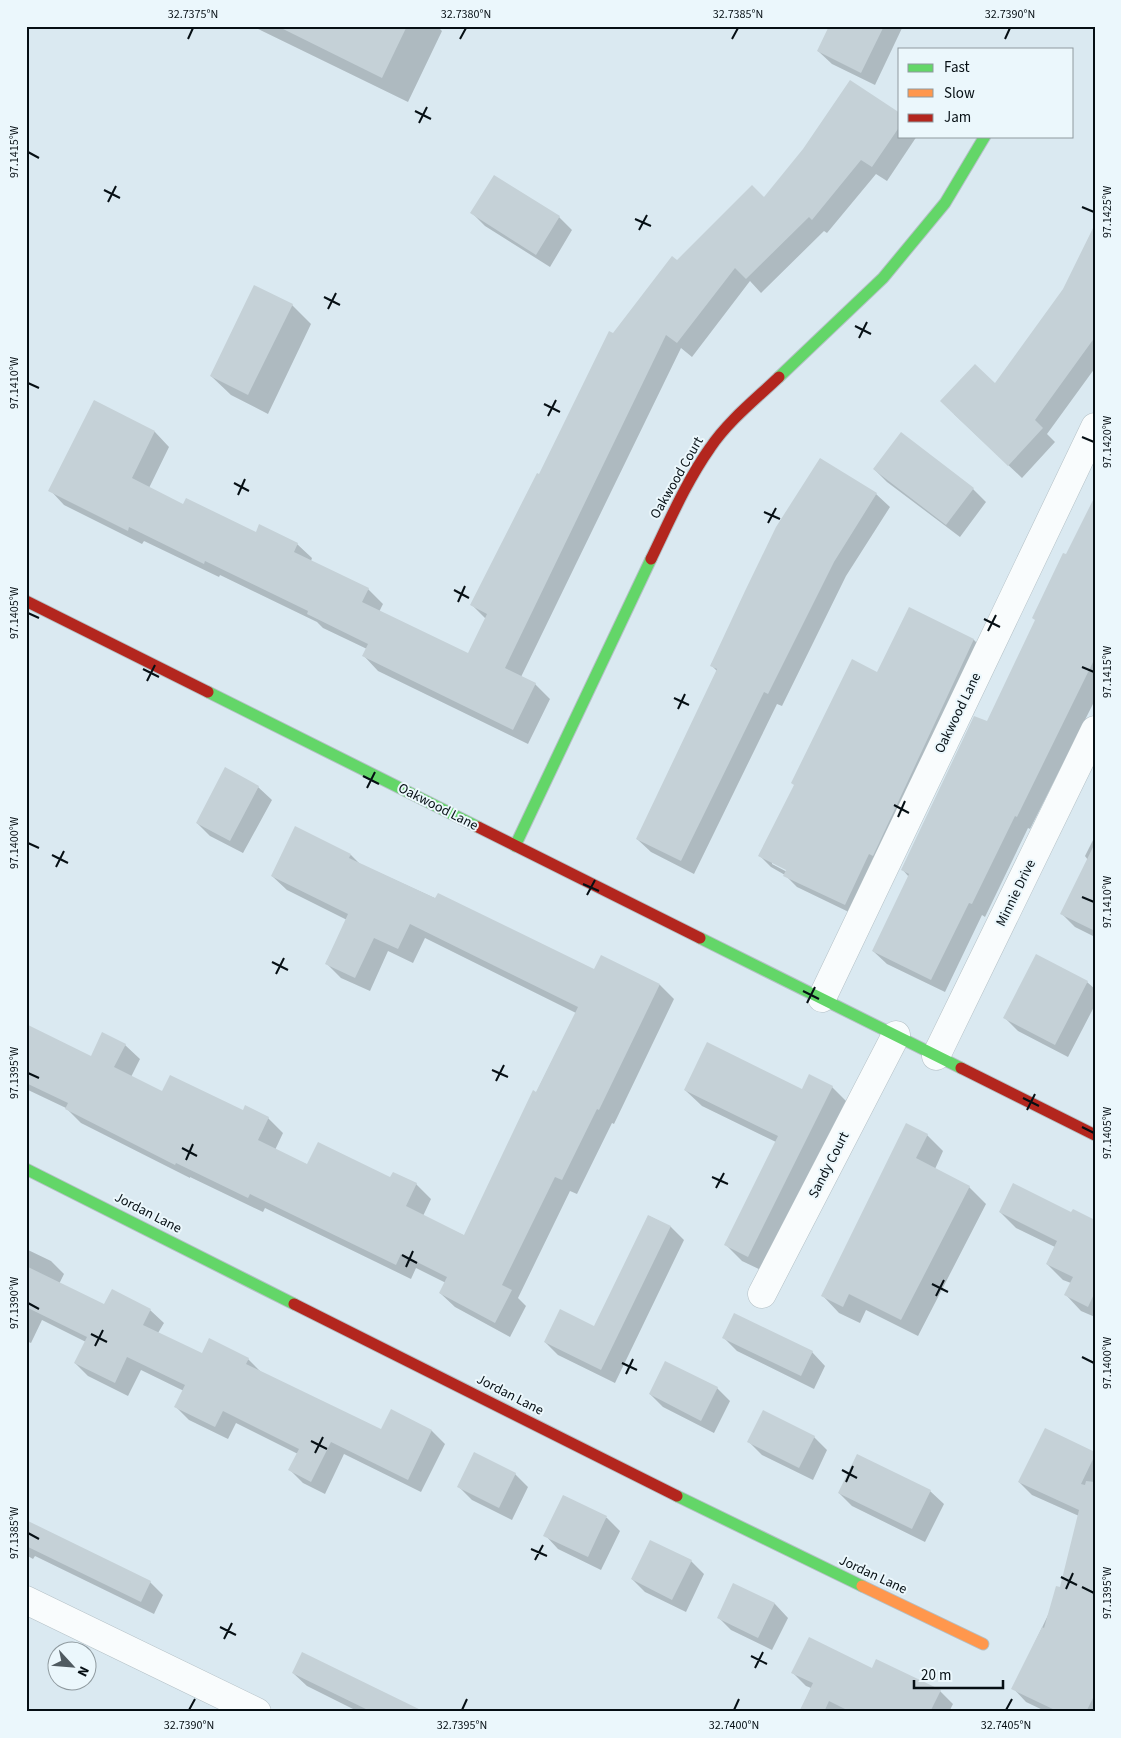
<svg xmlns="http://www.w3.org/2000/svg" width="1121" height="1738" viewBox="0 0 1121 1738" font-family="'Source Sans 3',sans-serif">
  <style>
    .shadow { fill: #0003; fill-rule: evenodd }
    .building { fill: #c5d1d7 }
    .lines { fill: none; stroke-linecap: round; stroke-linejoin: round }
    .street-casing { stroke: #b4c0c6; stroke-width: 29 }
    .fast-casing { stroke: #b4c0c6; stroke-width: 13 }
    .slow-casing { stroke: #b4c0c6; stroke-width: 13 }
    .jam-casing { stroke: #b4c0c6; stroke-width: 13 }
    .street { stroke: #f9fcfd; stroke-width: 28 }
    .fast { stroke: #63d668; stroke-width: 11 }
    .slow { stroke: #ff974d; stroke-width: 11 }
    .jam { stroke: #b3261e; stroke-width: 11 }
    .ticks { fill: none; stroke: #060f14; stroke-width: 2 }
    .labels { text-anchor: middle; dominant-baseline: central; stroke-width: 4; stroke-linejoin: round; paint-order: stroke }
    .street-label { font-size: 14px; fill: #060f14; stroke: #ebf7fc }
    .neatline { fill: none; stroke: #060f14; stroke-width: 2 }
    .ticks-label { font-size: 12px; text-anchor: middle; fill: #060f14 }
  </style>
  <rect width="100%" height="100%" fill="#dae9f1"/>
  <path class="shadow" d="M252,26H437L442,31L408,102Z
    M830,26H903L875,85L832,64L818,51Z
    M900,115V136H917L887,181L876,174L827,233L824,231L761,293L750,281L692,357L681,348L521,677L535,684L550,699L528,744L378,671L364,656L367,649L323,628L317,622L220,575L219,577L144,541L142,544L64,505L50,490L94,402L155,432L169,447L149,488L184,506L256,533L297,544L312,558L311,561L368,589L383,604L379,612L468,655L486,619L472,605L613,335L677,261L764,199Z
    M472,213L559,217L572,230L550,267L485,226Z
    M1095,227V368L1047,434L1055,442L1022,478L954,414L995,385L1064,289Z
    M292,305L311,324L268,414L231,395L211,376Z
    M820,459L876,494L890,507L846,576L782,706L777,704L694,874L651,852L637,839L717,671L711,665Z
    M874,469L973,489L986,502L960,537L887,482Z
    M1095,499V700L1030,829L1028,828L985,917L982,915L945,992L887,964L873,951L909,877L902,869L987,723Z
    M909,609L974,640L986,652L857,916L797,887L785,875L771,867L759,855L878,674ZM772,861L792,872L791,874L772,864Z
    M258,787L272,800L243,853L210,836L197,823Z
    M1095,836V937L1075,927L1062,914L1088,860L1085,856Z
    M351,855L360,864L594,971L660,985L674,999L614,1124L612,1123L577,1194L570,1191L518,1298L526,1306L510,1337L455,1307L440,1293L446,1283L416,1268L411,1279L265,1208L263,1212L190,1177V1178L81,1123L66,1108L26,1089V1025L91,1057L125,1045L140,1059L131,1077L163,1093L268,1118L283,1133L275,1150L308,1165L391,1178L416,1184L431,1199L423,1216L465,1236L576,1013L425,938L413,963L388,951L370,991L341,978L326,963L347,920L287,890L272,876Z
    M1087,982L1095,989V1005L1068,1057L1018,1031L1005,1018Z
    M832,1087L848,1103L765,1272L742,1261L726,1245L776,1142L702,1106L685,1090H803Z
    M927,1135L943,1151L935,1169L969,1187L986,1204L918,1336L866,1310L860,1323L839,1313L823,1296Z
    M1000,1212L1072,1214L1095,1221V1317L1081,1311L1066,1295L1071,1283L1063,1280L1047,1264L1055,1247L1016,1228Z
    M649,1216L671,1227L684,1240L615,1383L558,1355L545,1342L595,1328Z
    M26,1249L51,1261L64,1274L59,1284L105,1306L150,1310L164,1323L158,1333L202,1355L248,1359L261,1372L381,1431L391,1411L432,1431L445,1444L421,1492L344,1454L325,1494L303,1483L290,1470L298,1454L236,1423L228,1439L189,1420L176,1407L184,1391L141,1370L128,1396L88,1376L75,1363L86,1342L42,1320L31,1343L26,1341Z
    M724,1338L812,1352L825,1366L814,1389L737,1351Z
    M717,1388L730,1401L714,1433L663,1407L650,1394Z
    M814,1437L827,1450L813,1480L762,1455L749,1442Z
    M1095,1454V1712H1047L1026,1702L1013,1688L1061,1588L1079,1516L1032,1495L1019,1482Z
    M857,1456L930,1491L944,1504L925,1542L852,1506L839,1493Z
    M515,1474L528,1487L512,1520L472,1500L459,1487Z
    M564,1496L607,1518L620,1531L601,1570L558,1549L545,1535Z
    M26,1521L150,1582L163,1595L154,1614L35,1556L33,1559L26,1555Z
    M691,1561L704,1574L686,1612L645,1592L632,1579Z
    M734,1585L775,1604L788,1618L772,1650L731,1630L718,1617Z
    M873,1669L940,1691L953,1704L949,1712H800L811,1688L806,1686L793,1673Z
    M293,1673L408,1712H359L307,1686Z"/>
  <path class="building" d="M277,26H407L382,78Z
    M829,26H884L861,73L817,51Z
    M850,80L900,113V126L872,167L861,160L812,220L809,217L746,279L735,268L677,343L666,335L505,668L536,683L513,730L362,656L368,644L307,614L308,611L205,561L204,564L129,527L128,531L48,491L94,400L155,431L132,478L183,504L186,498L256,532L259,524L298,543L294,552L369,588L362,602L468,653L487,614L470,605L537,473L539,474L609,331L613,333L672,256L677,260L752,185L764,197L803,149Z
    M494,175L560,216L536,255L470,213Z
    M1095,224V337L1035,420L1043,428L1008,466L940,401L975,364L995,383L1063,289Z
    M254,285L293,304L248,395L210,376Z
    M901,432L974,488L946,525L873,469Z
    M820,458L877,493L834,562L768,694L764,692L681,861L636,839L717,669L710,666L745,591L776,527Z
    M1095,496V658L1017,817L1015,816L972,904L969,903L931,980L872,951L909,874L901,870L974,716L987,721L1035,620L1032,618L1063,553L1066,554Z
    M909,607L974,639L873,856L869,854L845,905L783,876L786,870L758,856L794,785L791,783L852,659L877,672Z
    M225,767L259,786L230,841L196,823Z
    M295,826L351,854L349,858L435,898L438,893L594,969L601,955L660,984L599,1110L597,1109L562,1180L555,1177L502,1285L512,1290L495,1323L439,1293L447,1277L401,1254L396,1265L250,1194L248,1198L176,1163L175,1165L65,1109L68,1103L26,1083V1024L91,1056L102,1032L126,1044L114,1067L162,1091L170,1075L243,1110L245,1105L269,1117L258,1140L307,1164L318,1142L390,1177L393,1172L417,1183L406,1206L464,1235L533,1090L536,1092L578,1007L410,924L398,949L374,938L355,978L325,964L348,914L271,876Z
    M1095,843V931L1060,914Z
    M1036,954L1088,981L1055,1045L1003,1018Z
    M707,1042L802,1089L809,1074L833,1086L748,1257L724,1245L778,1136L684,1090Z
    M906,1123L928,1134L916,1158L970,1186L901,1320L849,1294L843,1307L821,1296Z
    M1013,1183L1071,1212L1073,1209L1095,1220V1292L1088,1307L1064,1295L1073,1277L1046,1264L1057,1241L999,1212Z
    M648,1215L671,1226L601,1370L544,1342L560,1309L594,1326Z
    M26,1266L104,1304L112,1289L151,1309L143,1325L202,1353L209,1338L249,1358L246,1364L381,1429L391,1409L432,1430L408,1480L331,1442L311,1482L288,1470L299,1449L223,1411L215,1427L174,1407L185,1385L127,1357L115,1383L74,1363L87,1337L26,1307Z
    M734,1313L813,1351L801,1376L722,1338Z
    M665,1361L718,1387L701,1421L649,1394Z
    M763,1410L815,1436L799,1468L747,1442Z
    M1045,1428L1095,1452V1455L1081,1484L1085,1485L1086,1481L1095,1482V1694L1086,1712H1059L1011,1689L1042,1627L1044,1628L1056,1586L1060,1587L1079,1510L1018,1482Z
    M474,1452L516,1473L499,1508L457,1487Z
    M857,1454L931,1490L912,1529L838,1493Z
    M563,1495L607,1516L588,1557L543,1536Z
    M26,1520L151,1581L141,1602L26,1546Z
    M650,1540L692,1560L672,1600L631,1579Z
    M733,1583L775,1603L758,1638L717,1618Z
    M809,1637L872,1668L876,1659L941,1690L930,1712H851L829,1701L824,1712H799L813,1683L791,1673Z
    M302,1652L425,1712H372L292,1673Z"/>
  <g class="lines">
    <defs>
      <path id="street" d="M822,998L1095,427
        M936,1056L1095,730
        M762,1294L896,1035
        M26,1600L257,1712"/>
      <path id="fast" d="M779,377L883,278L945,203L985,136
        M208,692L478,827
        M515,846L651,559
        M700,938L961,1068
        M26,1169L294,1304
        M677,1496L862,1586"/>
      <path id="slow" d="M862,1586L983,1644"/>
      <path id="jam" d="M651,559C669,522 686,482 710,448C728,421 756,399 779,377
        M26,601L208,692
        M478,827L700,938
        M961,1068L1095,1135
        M294,1304L677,1496"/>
    </defs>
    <use href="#street" class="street-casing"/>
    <use href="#fast" class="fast-casing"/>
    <use href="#slow" class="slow-casing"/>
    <use href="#jam" class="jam-casing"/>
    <use href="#street" class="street"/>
    <use href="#fast" class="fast"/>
    <use href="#slow" class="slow"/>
    <use href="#jam" class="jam"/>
  </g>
  <path class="ticks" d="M188,39L193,28M460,39L466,28M732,39L738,28M1005,39L1010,28M415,111L431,119M419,123L427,107M28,152L39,158M104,190L120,198M108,202L116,186M1082,207L1094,212M635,219L651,226M639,230L647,215M324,297L340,305M328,309L336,293M855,326L871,334M859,338L867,322M28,383L39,388M544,404L560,412M548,416L556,400M1082,437L1094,442M234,483L249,491M238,495L245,479M764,512L780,519M768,523L776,508M454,590L469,598M458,602L465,586M28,613L39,618M984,619L1000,627M988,631L996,615M1082,667L1094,672M143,669L159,677M147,681L155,665M674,698L689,705M678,709L685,694M363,776L379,784M367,788L375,772M894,805L909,813M898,817L905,801M28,843L39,848M52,855L68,863M56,867L64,851M583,884L599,891M587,895L595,880M1082,897L1094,902M272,962L288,970M276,974L284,958M803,991L819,999M807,1003L815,987M492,1070L508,1077M28,1073L39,1078M496,1081L504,1065M1023,1098L1039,1106M1027,1110L1035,1094M1082,1127L1094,1133M182,1148L197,1156M186,1160L193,1144M712,1177L728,1184M716,1188L724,1173M402,1255L417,1263M406,1267L413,1251M932,1284L948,1292M936,1296L944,1280M28,1303L39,1309M91,1334L107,1342M95,1346L103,1330M1082,1357L1094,1363M622,1363L637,1370M626,1374L633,1359M311,1441L327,1449M315,1453L323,1437M842,1470L857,1478M846,1482L853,1466M28,1533L39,1539M531,1549L547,1556M535,1560L543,1545M1061,1577L1077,1585M1082,1587L1094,1593M1066,1589L1073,1573M220,1627L236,1635M224,1639L232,1623M751,1656L767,1664M755,1668L763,1652M189,1710L195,1699M462,1710L467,1699M734,1710L739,1699M1006,1710L1012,1699"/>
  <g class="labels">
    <g class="street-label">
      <text transform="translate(677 478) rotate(-60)">Oakwood Court</text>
      <text transform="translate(958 713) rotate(-64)">Oakwood Lane</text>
      <text transform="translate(438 807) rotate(27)">Oakwood Lane</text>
      <text transform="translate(1016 893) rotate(-64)">Minnie Drive</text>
      <text transform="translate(829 1165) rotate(-63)">Sandy Court</text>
      <text transform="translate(148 1213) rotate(27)">Jordan Lane</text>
      <text transform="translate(510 1395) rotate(27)">Jordan Lane</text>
      <text transform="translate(873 1575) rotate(25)">Jordan Lane</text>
    </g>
  </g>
  <rect width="1121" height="1738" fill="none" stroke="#ebf7fc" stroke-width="55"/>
  <rect x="898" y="48" width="175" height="90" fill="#ebf7fc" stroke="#8f9a9f"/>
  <rect x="908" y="64" width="25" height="8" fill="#63d668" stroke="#8f9a9f"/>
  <text x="944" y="72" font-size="15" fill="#060f14">Fast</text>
  <rect x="908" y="89" width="25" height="8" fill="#ff974d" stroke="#8f9a9f"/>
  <text x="944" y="98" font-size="15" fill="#060f14">Slow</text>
  <rect x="908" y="114" width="25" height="8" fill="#b3261e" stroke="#8f9a9f"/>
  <text x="944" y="122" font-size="15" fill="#060f14">Jam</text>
  <g transform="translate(72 1666) rotate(116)"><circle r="24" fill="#ebf7fc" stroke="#8f9a9f"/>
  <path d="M0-4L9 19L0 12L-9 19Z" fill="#505b61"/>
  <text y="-8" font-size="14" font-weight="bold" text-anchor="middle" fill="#060f14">N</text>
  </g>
  <path d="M914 1680v8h89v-8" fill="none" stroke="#060f14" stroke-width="2.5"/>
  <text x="921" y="1680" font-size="15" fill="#060f14" stroke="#ebf7fc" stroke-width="4" paint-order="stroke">20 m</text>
  <rect x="28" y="28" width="1066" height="1682" class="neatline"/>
  <g class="ticks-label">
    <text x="193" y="18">32.7375°N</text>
    <text x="466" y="18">32.7380°N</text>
    <text x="738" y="18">32.7385°N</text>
    <text x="1010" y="18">32.7390°N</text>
    <text transform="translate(14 152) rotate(-90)" y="4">97.1415°W</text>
    <text transform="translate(1107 212) rotate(-90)" y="4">97.1425°W</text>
    <text transform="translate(14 383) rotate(-90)" y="4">97.1410°W</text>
    <text transform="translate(1107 442) rotate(-90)" y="4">97.1420°W</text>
    <text transform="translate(14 613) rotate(-90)" y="4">97.1405°W</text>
    <text transform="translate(1107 672) rotate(-90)" y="4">97.1415°W</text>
    <text transform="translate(14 843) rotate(-90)" y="4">97.1400°W</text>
    <text transform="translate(1107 902) rotate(-90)" y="4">97.1410°W</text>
    <text transform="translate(14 1073) rotate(-90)" y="4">97.1395°W</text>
    <text transform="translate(1107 1133) rotate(-90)" y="4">97.1405°W</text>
    <text transform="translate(14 1303) rotate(-90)" y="4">97.1390°W</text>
    <text transform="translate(1107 1363) rotate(-90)" y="4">97.1400°W</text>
    <text transform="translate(14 1533) rotate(-90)" y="4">97.1385°W</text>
    <text transform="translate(1107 1593) rotate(-90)" y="4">97.1395°W</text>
    <text x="189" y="1729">32.7390°N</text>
    <text x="462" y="1729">32.7395°N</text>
    <text x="734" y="1729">32.7400°N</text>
    <text x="1006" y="1729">32.7405°N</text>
  </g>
</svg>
